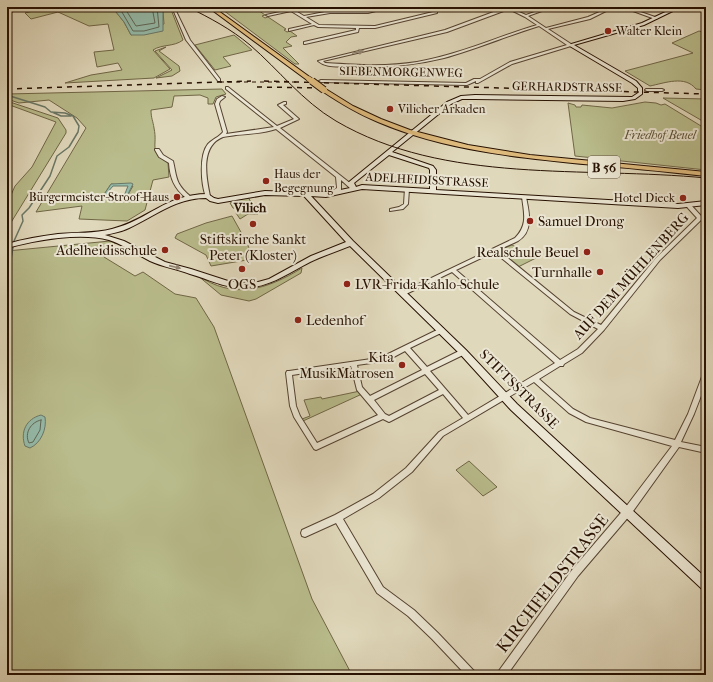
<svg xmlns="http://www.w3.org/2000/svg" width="713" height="682" viewBox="0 0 713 682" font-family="'IM FELL French Canon',serif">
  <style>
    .green { fill: #b9bc8c; stroke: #706646; fill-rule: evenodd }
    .water { fill: #95bbaa; stroke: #697766; fill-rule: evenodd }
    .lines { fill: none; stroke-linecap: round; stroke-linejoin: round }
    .shore { stroke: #5e6656; stroke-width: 1 }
    .stream { stroke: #697766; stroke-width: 1.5 }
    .street-casing { stroke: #544230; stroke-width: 2 }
    .secondary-casing { stroke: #261001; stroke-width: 2 }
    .primary-casing { stroke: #261001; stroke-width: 2 }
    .highway-casing { stroke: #261001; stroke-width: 2 }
    .street { fill: #ebe6d3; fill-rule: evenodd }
    .secondary { fill: #ebe6d3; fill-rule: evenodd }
    .primary { fill: #e0bc7e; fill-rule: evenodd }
    .highway { fill: #e0bc7e; fill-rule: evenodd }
    .tram { stroke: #261001; stroke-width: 1 }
    .rail-far1 { stroke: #261001; stroke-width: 1; stroke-dasharray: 4 4; stroke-linecap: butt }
    .rail { stroke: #261001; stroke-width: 1.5; stroke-dasharray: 5 5; stroke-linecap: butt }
    .primary-bridge-far1-casing { stroke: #261001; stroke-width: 6; stroke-linecap: butt }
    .primary-bridge-casing { stroke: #261001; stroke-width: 8; stroke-linecap: butt }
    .primary-bridge-far1 { stroke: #e0bc7e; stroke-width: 5 }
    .primary-bridge { stroke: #e0bc7e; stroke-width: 6 }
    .oneway { fill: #928674 }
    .poi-dot { fill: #8f2418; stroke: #ebe6d3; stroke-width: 1.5 }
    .labels { text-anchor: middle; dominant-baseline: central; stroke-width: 4; stroke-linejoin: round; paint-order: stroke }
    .far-poi-label { font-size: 12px; fill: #261001; stroke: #ebe6d3; text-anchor: start }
    .far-street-label { font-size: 12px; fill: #261001; stroke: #ebe6d3 }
    .far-park-label { font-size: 12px; font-style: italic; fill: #594c32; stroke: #ebe6d3 }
    .shield { fill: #ebe6d3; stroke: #615040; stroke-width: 1 }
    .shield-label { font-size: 13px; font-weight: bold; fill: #261001 }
    .far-quarter-label { font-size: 13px; font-weight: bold; fill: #261001; stroke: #ebe6d3 }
    .poi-label { font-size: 14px; fill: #261001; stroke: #ebe6d3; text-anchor: end }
    .street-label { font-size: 14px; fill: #261001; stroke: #ebe6d3 }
    .near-street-label { font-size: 17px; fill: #261001; stroke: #ebe6d3 }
  </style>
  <rect width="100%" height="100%" fill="#e0d8bb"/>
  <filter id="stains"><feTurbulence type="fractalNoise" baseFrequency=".005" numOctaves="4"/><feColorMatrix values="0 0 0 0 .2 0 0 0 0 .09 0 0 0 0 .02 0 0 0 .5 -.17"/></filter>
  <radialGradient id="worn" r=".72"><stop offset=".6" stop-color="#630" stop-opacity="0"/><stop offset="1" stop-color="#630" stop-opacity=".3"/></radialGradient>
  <path class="green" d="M39,7H112L124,22L131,35L164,24L163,11L160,7H170L183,40C174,47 162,44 153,50L170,69L154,78L65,83L91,75L122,70L118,63L97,67L94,52L114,50L108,24L89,26L58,12L31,19L25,13L41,9Z
    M219,7H269L258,10L265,15L262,16L265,18L268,17L286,29L284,30L287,32L290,31L297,36L291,37L286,42L292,46L283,48L299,64H295Z
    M699,31L706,33V90L696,89C685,75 665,83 650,86L625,71L693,53L672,43Z
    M234,35L252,50L223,57L231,66L215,70L195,45Z
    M166,47L159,51L179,66L180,71L172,76L156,78L172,70L155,51Z
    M222,89L226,94L216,97L213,104H208V98L200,95L174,96L172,107L151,110C151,118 153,121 154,128C158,147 148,150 168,163L169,177L153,180L145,210L127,221L79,219L82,206L36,212L86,128L77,118L49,100L19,103L7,99V94ZM111,184L133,186L126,198L105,197L103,196Z
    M663,98L706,99V123L668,101Z
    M7,101L58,118L66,130V133L7,229V204L15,186L32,167L56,122L7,104Z
    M645,102L656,103L661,105L665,104L706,129V170L575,156L568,103L575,105L576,107H581L582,105L612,108Z
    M248,197L258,214H248L240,219L236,213L239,209L233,208L230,203Z
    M232,216L247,243L253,259L211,266L206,255L175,238L177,234L206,223Z
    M110,241L116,243L110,246L104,257L135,276L143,272L175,294L196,298L214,327L312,599L352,675H7V251Z
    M512,245L536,258L518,267L501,253L502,249Z
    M302,268L301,273L256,299L249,301L221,295L197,275C234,300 266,290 302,268Z
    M360,391L362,394L303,421L302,419L310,416L304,400L321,397L322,399Z
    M469,461L497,487L483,496L456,470Z"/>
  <path class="water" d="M112,7H160L163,11V31L144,35H131L124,22Z
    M111,184L131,183L133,184L126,198L105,197L103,196ZM113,186H128L124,196H109L110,193H107Z
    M41,415L45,417C47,429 41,443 30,448L25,446C20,432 26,419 41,415Z"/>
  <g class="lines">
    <path class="shore" d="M119,7L133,31H144L159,27L157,7
      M124,7L136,26L155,23L152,7
      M41,420L40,430L33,442L29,443C24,433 31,422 41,420Z"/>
    <path class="stream" d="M7,95L45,107L51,112L65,113L73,116L79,126L78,132L69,147L57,156L50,176L29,208L22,215L23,221L14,241L7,284
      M52,112L61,116H71"/>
    <defs>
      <path id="street" d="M172,7H174L190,40L220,79V81H218L186,40Z
        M286,7H289L304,16L330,11H368L386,7H391L368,13H330L306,17L319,25L375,26L433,12L431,11V9L441,7H446L435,10L437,11V13L375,28H359L358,32L305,44H304V42L356,30V28L318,27L314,25L289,31V29L312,24L291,11L268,16L266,15L289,10Z
        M507,7H514L512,9L526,15L549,7H553L528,16L546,28L588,17L611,7H614L590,19L548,29L571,44V46L512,64L478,83H476V81L467,85L321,82L319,81L321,80L466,83L474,79H480L510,62L567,45L539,26C507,36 476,49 444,58C412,66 380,68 347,67C338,66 326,68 318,61L445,30ZM509,9L525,17L537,25C497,37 458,55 417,62C386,67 356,65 325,63L323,61L447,32Z
        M622,7H626L658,18L655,19Z
        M226,87H228L277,126L294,119L278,105L284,102H286V104L283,105L299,119L280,128L355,187V189H351L341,180V190L334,194H330V192L337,188L336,177L276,129C264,133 249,134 236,135C232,136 227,136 223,137C200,146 206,177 210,196L208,197H206C201,184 199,155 208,144C213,139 219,137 223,132L215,104L217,99L222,96L225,97L220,101L219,104L227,132L226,134L274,127L226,89Z
        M646,89H662L664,90L662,91H647L645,90Z
        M155,149H159L163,155L173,161C177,178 175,183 190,196V198H186C174,188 170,178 169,163L159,157L155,150Z
        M405,188H409V189L408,204L403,209L390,211V209L399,207L404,204Z
        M522,196H526V197C529,212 534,231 518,241C512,244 504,247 498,250L574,312L601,325L656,258L697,218L687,207V205H691L702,217V219L660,260L604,330L582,353L564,364L563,366H560L539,379L573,409L590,418L675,440L688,414L703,374L704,372H706V383L694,414L681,442L706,447V453L679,447L631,514L578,576L507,675H496L498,672L572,570L625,508L672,446L586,422L569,413L534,382L443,436L412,472L379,498L343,519L383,587L414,610L438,633L475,672L477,675H466L432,639L408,616L377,593L336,523L305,537L302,536L301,533L302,530L335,515L373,494L406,468L439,432L463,418L443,394L391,421L389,422L383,419L316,450L314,449L294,417L290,406L286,373L287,371H289L378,358L386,355L441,328H443L444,330L443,332L410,348L427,367L461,350H465L466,352L465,354L430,371L468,415L555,363L452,272L406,294L404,295L401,293L402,292L515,238C528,225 524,213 522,197ZM494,252L570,314L598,329L578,349L560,360L456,270ZM405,351L422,370L370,396L362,387L357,365L378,362L390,359ZM351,366L357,390L378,415L317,443L300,416L296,406L292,375ZM425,374L439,390L389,416L385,414L374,400Z"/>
      <path id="secondary" d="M676,7H681L644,25L574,45L636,81L642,88V94L635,99L623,101L475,99H462L451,104L392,152L433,166L436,170V190L678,204L706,201V205L678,208L362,189L326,197L311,196L353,241L466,350L517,404L706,578V590L702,589L511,410L460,354L350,246C337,251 323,256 310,262C288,273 269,288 243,288C225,288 208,279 190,274C177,269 163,267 150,261C136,254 124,245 109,240C80,232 36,240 7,248V244C24,239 41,236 58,234C76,232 94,234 112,229C149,220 165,194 208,194L214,198L218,199L265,191L326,193L350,188L348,183L349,182L447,102L461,96L475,95L632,97L638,93V88L632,83L568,45L642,23ZM389,155L429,168L430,170V189L362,185L356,187L354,183ZM265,195L304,196L346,242L311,256L269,279L258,282L243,283L228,281L191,269L165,262L124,241L105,235C113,233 121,232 129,228C155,216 176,198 206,198L210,201L218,203Z"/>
      <path id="primary" d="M208,7H213L311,78V80H307Z
        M324,88L353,106L381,119L410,130L468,145L530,155L706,172V176C669,172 631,168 594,165C521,158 446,151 378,122C358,114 340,103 322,91L321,90Z"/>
      <path id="highway" d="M16,7H26L7,13V9Z"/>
    </defs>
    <use href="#street" class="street-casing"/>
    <use href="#secondary" class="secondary-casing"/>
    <use href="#primary" class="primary-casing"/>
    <use href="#highway" class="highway-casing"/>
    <use href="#street" class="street"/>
    <use href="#secondary" class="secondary"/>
    <use href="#primary" class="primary"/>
    <use href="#highway" class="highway"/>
    <path class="tram" d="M188,7C210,18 231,29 250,45C279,70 302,101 336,121C445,185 585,166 706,178"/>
    <path class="rail-far1" d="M220,82H298"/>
    <path class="rail" d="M264,81L706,94
      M257,87L327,88
      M7,89L251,81"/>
    <defs>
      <path id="primary-bridge-far1" d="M309,79L313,82"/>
      <path id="primary-bridge" d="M312,81L324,90"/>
    </defs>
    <use href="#primary-bridge-far1" class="primary-bridge-far1-casing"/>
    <use href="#primary-bridge" class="primary-bridge-casing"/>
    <use href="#primary-bridge-far1" class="primary-bridge-far1"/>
    <use href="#primary-bridge" class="primary-bridge"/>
  </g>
  <defs><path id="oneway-solid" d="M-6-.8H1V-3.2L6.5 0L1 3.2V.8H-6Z"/></defs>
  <g class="oneway">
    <use href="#oneway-solid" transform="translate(358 52) rotate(-12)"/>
    <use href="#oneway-solid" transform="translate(175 267) rotate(13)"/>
  </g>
  <g class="poi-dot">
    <circle cx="608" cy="31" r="4"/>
    <circle cx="390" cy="109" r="4"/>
    <circle cx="266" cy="181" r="4"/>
    <circle cx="177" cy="197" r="4"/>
    <circle cx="683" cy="198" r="4"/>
    <circle cx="530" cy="221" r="4"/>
    <circle cx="253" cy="224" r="4"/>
    <circle cx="165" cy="250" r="4"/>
    <circle cx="587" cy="252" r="4"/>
    <circle cx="242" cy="269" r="4"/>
    <circle cx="600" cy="272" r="4"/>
    <circle cx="347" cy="284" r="4"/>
    <circle cx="298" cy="320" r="4"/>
    <circle cx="402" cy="365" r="4"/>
  </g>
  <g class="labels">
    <g class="far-poi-label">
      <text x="616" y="31">Walter Klein</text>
      <text x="398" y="109">Vilicher Arkaden</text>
      <text x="274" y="174">Haus der<tspan x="274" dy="14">Begegnung</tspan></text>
      <text x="169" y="197" text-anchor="end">Bürgermeister-Stroof-Haus</text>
      <text x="675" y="198" text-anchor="end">Hotel Dieck</text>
    </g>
    <g class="far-street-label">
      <text transform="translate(401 72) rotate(1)">SIEBENMORGENWEG</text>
      <text transform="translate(567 87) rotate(1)">GERHARDSTRASSE</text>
      <text transform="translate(427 180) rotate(3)">ADELHEIDISSTRASSE</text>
    </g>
    <g class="far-park-label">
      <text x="660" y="135">Friedhof Beuel</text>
    </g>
    <rect class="shield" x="588" y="156" width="32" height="22" rx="3"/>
    <g class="shield-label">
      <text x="604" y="167">B 56</text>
    </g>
    <g class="far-quarter-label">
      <text x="250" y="207">Vilich</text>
    </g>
    <g class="poi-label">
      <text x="538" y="221" text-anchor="start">Samuel Drong</text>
      <text x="253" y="239" text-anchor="middle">Stiftskirche Sankt<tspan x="253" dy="16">Peter (Kloster)</tspan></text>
      <text x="157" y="250">Adelheidisschule</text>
      <text x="579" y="252">Realschule Beuel</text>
      <text x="592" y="272">Turnhalle</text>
      <text x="242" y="284" text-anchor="middle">OGS</text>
      <text x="355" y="284" text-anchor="start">LVR-Frida-Kahlo-Schule</text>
      <text x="306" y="320" text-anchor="start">Ledenhof</text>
      <text x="394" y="357">Kita<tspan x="394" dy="16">MusikMatrosen</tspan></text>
    </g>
    <g class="street-label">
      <text transform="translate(631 276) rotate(-48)">AUF DEM MÜHLENBERG</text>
      <text transform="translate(519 389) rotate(45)">STIFTSSTRASSE</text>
    </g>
    <g class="near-street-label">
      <text transform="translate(552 583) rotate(-52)">KIRCHFELDSTRASSE</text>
    </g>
  </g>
  <rect width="713" height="682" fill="none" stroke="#e0d8bb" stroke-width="24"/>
  <rect x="8" y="8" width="697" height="666" fill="none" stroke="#261001" stroke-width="2"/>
  <rect x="12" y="12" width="689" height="658" fill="none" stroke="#261001"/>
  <rect width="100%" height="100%" filter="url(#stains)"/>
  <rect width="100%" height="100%" fill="url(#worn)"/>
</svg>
